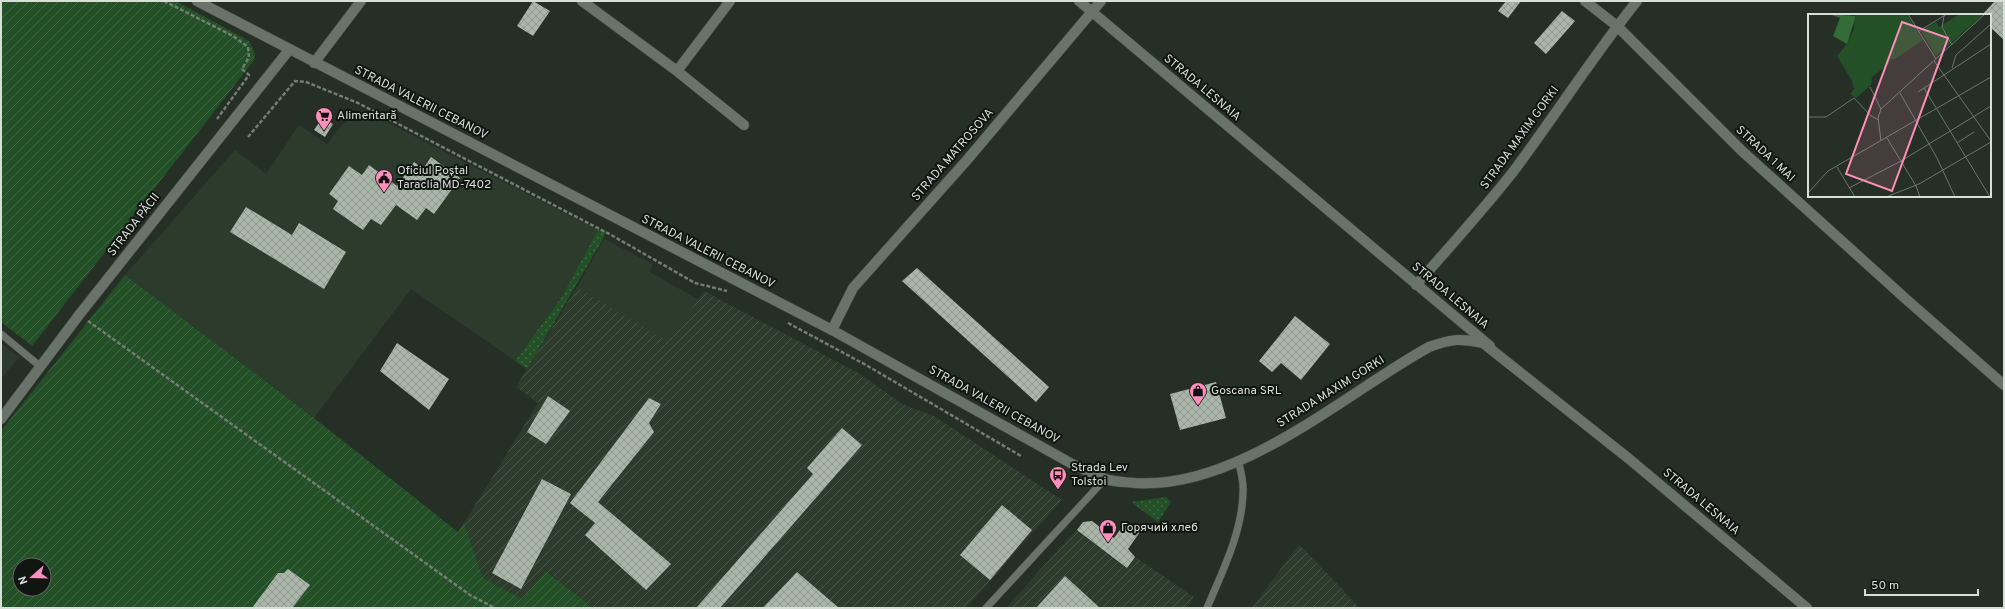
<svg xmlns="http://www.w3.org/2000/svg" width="2005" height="609" viewBox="0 0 2005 609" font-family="Overpass,sans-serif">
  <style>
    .built { fill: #2d3b2d }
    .industrial { fill: url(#industrial-furrows) }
    .grass { fill: url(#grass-dots) }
    .garden { fill: url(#garden-furrows); fill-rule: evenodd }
    .building { fill: url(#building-cross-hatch) }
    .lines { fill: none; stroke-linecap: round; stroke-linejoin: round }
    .service-casing { stroke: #434b43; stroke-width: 8 }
    .minor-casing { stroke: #434b43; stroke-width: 11 }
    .tertiary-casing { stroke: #434b43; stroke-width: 11 }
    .path { stroke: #747d74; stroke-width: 2.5; stroke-dasharray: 4 2; stroke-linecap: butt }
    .service { stroke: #697369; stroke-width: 7 }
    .minor { stroke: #697369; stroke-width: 10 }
    .tertiary { stroke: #697369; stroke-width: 10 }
    .labels { text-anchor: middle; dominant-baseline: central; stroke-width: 4; stroke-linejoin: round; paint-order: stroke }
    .street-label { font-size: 12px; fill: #d8ded8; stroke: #111511 }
    .poi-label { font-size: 12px; fill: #d8ded8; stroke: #111511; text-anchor: start }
    .inset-road { fill: none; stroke: #6d756d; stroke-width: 1 }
    .view { fill: #fe8ebc; fill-opacity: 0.15; stroke: #fe8ebc; stroke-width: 2 }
    .inset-edge { fill: none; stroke: #d8ded8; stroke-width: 2 }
  </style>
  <defs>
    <pattern id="industrial-furrows" width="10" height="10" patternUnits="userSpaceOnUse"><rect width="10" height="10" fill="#2d3b2d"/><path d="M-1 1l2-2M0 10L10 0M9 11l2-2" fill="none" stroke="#4b574b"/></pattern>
    <pattern id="grass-dots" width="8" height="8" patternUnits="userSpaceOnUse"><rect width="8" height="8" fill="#235026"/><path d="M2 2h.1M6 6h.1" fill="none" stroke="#426945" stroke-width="1.8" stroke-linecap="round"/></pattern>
    <pattern id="garden-furrows" width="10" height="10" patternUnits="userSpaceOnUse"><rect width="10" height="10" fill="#235026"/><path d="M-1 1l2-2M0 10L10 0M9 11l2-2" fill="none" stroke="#426945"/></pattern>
    <pattern id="building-cross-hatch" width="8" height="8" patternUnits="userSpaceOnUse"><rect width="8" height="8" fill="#aab6aa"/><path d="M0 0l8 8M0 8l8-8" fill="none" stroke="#909990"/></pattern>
  </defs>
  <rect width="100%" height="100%" fill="#252f25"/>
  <path class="built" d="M363,110L598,230L561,298L515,361L411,289L314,418L125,275L235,150L266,174L299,125L327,144L342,125Z
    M604,239L653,264L650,272L699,300L668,343L577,287Z
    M1,343L19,357L1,379Z"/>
  <path class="industrial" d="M577,287L668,342L704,291L860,374L902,404L934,416L1062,500L966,608H593L547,571L522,599L483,578L464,523L538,403L516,387Z
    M1092,521L1128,549L1135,557L1194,597L1188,608H1006L1083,522Z
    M1299,544L1360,608H1252Z"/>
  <path class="grass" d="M598,230L606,231L603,239L527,369L515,361L561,298Z
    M1166,497L1171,502L1158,522L1131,502Z"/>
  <path class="garden" d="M1,1H176L249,41L254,51L255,59L32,346L1,322Z
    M125,275L314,418L458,532L464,523L483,578L522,599L546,571L593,608H1V431ZM20,565H44V589H20Z"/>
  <path class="building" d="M533,1L550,11L533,36L517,26Z
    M1506,1H1521L1508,18L1498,11Z
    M1995,1H2004V40L1990,27V15H1982Z
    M1562,11L1575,21L1546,54L1534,43Z
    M323,117L333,124L325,137L314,130Z
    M431,157L460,178L434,214L426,208L417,220L396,205L381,225L371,219L363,230L333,209L338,201L329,194L349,166L362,175L369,165L397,186L414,162L423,169Z
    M246,207L292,235L299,223L346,252L324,289L230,232Z
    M917,268L1049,387L1036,402L902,281Z
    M1295,316L1330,344L1301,380L1281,363L1272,372L1259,361Z
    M397,343L449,379L429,410L380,371Z
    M1216,382L1226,418L1180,430L1170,394Z
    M548,396L570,411L546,444L527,432Z
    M649,398L661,404L649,423L654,432L598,502L671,564L646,590L585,535L595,523L570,503Z
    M842,428L862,445L720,608H696L813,474L807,468Z
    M542,479L571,494L521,589L492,573Z
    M1002,505L1032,530L990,580L960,555Z
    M1092,521L1114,538L1126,522L1140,532L1128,549L1135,557L1127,568L1077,530L1083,522Z
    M288,569L310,585L292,608H252L278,573H284Z
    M797,572L839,608H763Z
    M1065,576L1100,608H1036Z"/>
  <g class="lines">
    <defs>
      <path id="service" d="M1,334L41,367
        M986,608L1105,479
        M1207,608C1222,572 1242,533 1243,493C1244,482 1241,471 1238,460"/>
      <path id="minor" d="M582,1L677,71L744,125
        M1079,1L1490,346
        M1585,1L1617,26L1742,151L1907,300L2004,385
        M314,63L361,1
        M677,71L730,1
        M1416,285C1449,248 1482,211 1513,172C1555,116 1593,56 1637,1
        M832,330L853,288L967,160L1101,1
        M1,419L79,315L289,50"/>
      <path id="tertiary" d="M197,1L832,330L1074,465C1084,469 1094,475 1105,479C1114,482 1125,482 1135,483C1238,490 1344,394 1429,347C1451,339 1460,338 1483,343L1628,458L1807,608"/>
    </defs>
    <use href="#service" class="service-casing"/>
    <use href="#minor" class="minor-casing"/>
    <use href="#tertiary" class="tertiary-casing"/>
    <path class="path" d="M164,1L233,36L248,47L249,57L242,69L249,75L217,119
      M248,137L295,81L306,82L358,103L613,236L695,283L727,291
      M88,321L470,595L495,608
      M788,323L866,365L1021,456"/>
    <use href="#service" class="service"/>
    <use href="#minor" class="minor"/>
    <use href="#tertiary" class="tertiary"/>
  </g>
  <defs>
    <symbol id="supermarket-pin" viewBox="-11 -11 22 30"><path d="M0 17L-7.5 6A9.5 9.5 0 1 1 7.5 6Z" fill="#fe8ebc" stroke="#111511"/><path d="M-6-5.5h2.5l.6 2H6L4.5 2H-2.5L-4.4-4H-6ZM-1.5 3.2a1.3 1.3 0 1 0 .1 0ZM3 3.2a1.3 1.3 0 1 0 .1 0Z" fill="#111"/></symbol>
    <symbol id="civic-pin" viewBox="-11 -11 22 30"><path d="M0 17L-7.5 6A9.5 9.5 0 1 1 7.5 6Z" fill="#fe8ebc" stroke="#111511"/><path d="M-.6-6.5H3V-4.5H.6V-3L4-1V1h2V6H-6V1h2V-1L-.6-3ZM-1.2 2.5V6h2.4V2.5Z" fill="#111"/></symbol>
    <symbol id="shop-pin" viewBox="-11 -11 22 30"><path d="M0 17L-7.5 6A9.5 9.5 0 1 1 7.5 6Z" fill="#fe8ebc" stroke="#111511"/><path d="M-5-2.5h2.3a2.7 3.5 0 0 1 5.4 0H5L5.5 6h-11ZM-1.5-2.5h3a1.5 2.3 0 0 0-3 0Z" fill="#111"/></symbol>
    <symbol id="bus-pin" viewBox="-11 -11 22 30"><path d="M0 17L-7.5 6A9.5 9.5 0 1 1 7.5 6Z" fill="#fe8ebc" stroke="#111511"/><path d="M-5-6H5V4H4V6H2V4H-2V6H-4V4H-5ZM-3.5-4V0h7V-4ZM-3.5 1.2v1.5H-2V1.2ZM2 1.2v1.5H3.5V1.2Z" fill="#111"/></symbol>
  </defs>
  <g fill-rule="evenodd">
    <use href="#supermarket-pin" x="314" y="106" width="20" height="27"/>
    <use href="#civic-pin" x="374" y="168" width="20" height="27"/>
    <use href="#shop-pin" x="1188" y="381" width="20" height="27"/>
    <use href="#bus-pin" x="1048" y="465" width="20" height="27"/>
    <use href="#shop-pin" x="1098" y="518" width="20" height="27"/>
  </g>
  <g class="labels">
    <g class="street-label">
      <text transform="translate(1202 88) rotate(40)">STRADA LESNAIA</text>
      <text transform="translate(421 103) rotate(27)">STRADA VALERII CEBANOV</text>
      <text transform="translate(1520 138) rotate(-54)">STRADA MAXIM GORKI</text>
      <text transform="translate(1765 154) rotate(43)">STRADA 1 MAI</text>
      <text transform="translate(953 155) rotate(-49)">STRADA MATROSOVA</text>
      <text transform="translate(134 225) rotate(-52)">STRADA PĂCII</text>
      <text transform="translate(708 252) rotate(27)">STRADA VALERII CEBANOV</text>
      <text transform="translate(1450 296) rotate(40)">STRADA LESNAIA</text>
      <text transform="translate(1331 392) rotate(-32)">STRADA MAXIM GORKI</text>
      <text transform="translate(994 405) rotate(29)">STRADA VALERII CEBANOV</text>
      <text transform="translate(1701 502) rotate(40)">STRADA LESNAIA</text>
    </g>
    <g class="poi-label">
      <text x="337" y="116">Alimentară</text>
      <text x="397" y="171">Oficiul Poștal<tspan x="397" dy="14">Taraclia MD-7402</tspan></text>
      <text x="1211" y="391">Goscana SRL</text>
      <text x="1071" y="468">Strada Lev<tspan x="1071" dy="14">Tolstoi</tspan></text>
      <text x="1121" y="528">Горячий хлеб</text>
    </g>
  </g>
  <g transform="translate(1808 14)">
    <rect width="183" height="183" fill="#252f25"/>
    <path d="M21,0L48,2L39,30L25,22L32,4Z" fill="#346c37"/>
    <path d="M47,0H99L115,26L87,45H82L81,50L64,63L63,71L48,84L42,80L46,75L44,67L29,42L39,30L46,15ZM152,0H176L128,42L113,17L128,8L131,13Z" fill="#235026"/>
    <path class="inset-road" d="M100,0L128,45M136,2L134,13L144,31M111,17L139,0M126,47L183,127M144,54L148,41L183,10M62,73L73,95M116,74L182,183M110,78L183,30M92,79L129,144L147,183M0,103H18L46,84L63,102L71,106M79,124L108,172L112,183M73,127L70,104L73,95L177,0M149,129L166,118M29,153L47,183M41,174L93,147L183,92M0,179L20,157L183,63M78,183L111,170L183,128"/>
    <path class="view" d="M94,8L140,24L84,177L38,160Z"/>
    <rect width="183" height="183" class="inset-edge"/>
  </g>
  <rect width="2005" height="609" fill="none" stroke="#d8ded8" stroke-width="4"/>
  <g transform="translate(32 577) rotate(250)"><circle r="19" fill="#111511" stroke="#616561"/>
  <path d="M0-3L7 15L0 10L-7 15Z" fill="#fe8ebc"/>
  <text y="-6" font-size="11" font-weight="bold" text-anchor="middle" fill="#d8ded8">N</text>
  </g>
  <path d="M1865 589v6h113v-6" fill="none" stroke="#d8ded8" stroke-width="2"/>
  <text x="1871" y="589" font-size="12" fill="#d8ded8" stroke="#111511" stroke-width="3" paint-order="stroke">50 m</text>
</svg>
